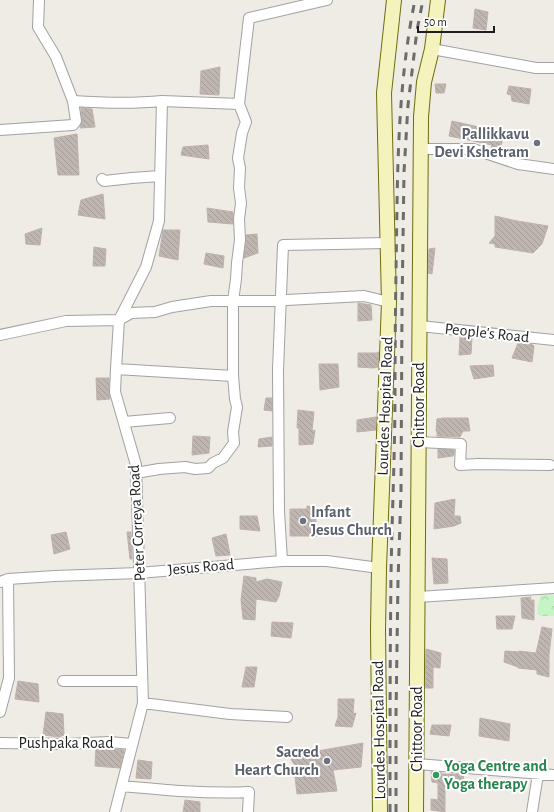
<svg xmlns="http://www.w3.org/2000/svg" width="554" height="812" viewBox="0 0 554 812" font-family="'Alegreya Sans',sans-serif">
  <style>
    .park { fill: url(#park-crowns) }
    .building { fill: url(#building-back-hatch); stroke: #bfb1a9 }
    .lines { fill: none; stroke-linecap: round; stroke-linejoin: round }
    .street-casing { stroke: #a2a2a2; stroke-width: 12 }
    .secondary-casing { stroke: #6b6e0d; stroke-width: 16 }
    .street { stroke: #fff; stroke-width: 10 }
    .secondary { stroke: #f5f3bd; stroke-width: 14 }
    .rail { stroke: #6c6c6c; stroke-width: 3; stroke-dasharray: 8 8; stroke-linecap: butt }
    .worship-dot { fill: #6b7280; stroke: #fff; stroke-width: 1.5 }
    .leisure-dot { fill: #2e9e5b; stroke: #fff; stroke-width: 1.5 }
    .labels { text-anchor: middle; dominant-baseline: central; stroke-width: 4; stroke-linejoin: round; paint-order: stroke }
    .worship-label { font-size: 16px; font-weight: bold; fill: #5b616d; stroke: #fff; text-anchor: end }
    .street-label { font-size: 16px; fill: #1e1e1e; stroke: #fff }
    .leisure-label { font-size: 16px; font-weight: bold; fill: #27864d; stroke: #fff; text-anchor: start }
  </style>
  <defs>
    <pattern id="park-crowns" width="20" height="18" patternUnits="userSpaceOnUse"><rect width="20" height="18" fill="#c5f5c5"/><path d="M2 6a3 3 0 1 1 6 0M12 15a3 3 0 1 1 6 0" fill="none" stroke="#a9d2a9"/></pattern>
    <pattern id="building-back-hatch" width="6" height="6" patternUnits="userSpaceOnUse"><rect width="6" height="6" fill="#bfb6b2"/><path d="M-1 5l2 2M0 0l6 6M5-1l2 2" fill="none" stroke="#a49c99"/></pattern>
  </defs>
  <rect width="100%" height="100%" fill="#efebe5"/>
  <path class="park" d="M540,594L554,595V616H542L537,614Z"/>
  <path class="building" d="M475,9L488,12L486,30L473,28Z
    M220,67L219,95L200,94L201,71Z
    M435,84H446L444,93H436Z
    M509,86L531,89L529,104L512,101L511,95L507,94Z
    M81,108L92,109L95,127L80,128L82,120Z
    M452,121L488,129L504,133L500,150L491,148L492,145L449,136Z
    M77,134L79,175H58L54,138Z
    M208,145L209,159L181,155L183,147Z
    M103,194L105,219L78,215L81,200Z
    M207,208L233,212V224L208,222Z
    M495,216L517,221L548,226L542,244L533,253L495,247V244L489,243L495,236Z
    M42,228L40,245L26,244L25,234Z
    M163,230H180L178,260L159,256Z
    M257,234L258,253L244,258L246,241V235Z
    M94,247L106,249L105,266H93Z
    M435,248L432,274L428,273L429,249Z
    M206,253L224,256L223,268L204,264Z
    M358,303L371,305L372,320L358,321Z
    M460,337L472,338L471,354L459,355Z
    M518,343L531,344L534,346L532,362L512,358Z
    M378,352H379L378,367L373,368L358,367V353H378Z
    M319,364H338L339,387L320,390Z
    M493,365L494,376L474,379L470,366Z
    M96,378H109V392L110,399L97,400Z
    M266,398H272V411L264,410Z
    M298,410L314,412L312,431L315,430L313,444L299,445V428H297Z
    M376,417V430L357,432V420Z
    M443,418H468L470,431H463L460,437L437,436V431H436L437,419Z
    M193,436L210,437L209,453L192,455Z
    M272,437V446L258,447L259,439Z
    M438,449L454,450V454L453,456L438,458Z
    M455,499L454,516H460L461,523L454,526L434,529L435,503Z
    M307,506L315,507L317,536H290V509H307Z
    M240,516H257L260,531L240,529Z
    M66,532L70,549L54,554L51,535Z
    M127,532H131L132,559H130Z
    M226,534L230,555L216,556L212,538Z
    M432,558L447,559L448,583L434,584Z
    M244,576L256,578V582L267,579L282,582L279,596L276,602L256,599L255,620L243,619L241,600Z
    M531,597L530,600H534V620L522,618L521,598Z
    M496,616H515L512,629H497Z
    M272,622L293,623L291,638L271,636Z
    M542,627L552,629L549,655V677L537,674V670L518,668V667L504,662L505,651L519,652V651L536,653Z
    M426,649L441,653L440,668L433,667V688H425Z
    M246,667H257L254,687H242Z
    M18,681L38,684L39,702L15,699Z
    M338,699H354L353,714L356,713L352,727L335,726L338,717Z
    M46,712L63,714L64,735L59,737L43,735Z
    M480,718L510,724L509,741L479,736Z
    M432,725H451L449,736L430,734Z
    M363,743L361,767L333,770L337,791L297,794L295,777H302L289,756Z
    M96,749H109L124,750L120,768L95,766Z
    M138,760L152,762L151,779L136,778Z
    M431,772H441V774H464L461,790L445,787V812L431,810V799L438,800V783L432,782Z
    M185,800L200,802V812H183Z"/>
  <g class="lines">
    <defs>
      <path id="street" d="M39,0L38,27L56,57L73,101C103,103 132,104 162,101
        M432,49L536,68H554
        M0,130L73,125L76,121L73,101
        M421,149H473L518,164L554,169
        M102,179L104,181L132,178L160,176
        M420,326L554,340
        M0,335L66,321L119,320L131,313L155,312L172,307L211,301H281L286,300L364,296L389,302
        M116,369L233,376
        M124,422L170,418
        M419,442L461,444L460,465L478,464L550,465
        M136,473L159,469L185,467L195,469L208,468L213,463L223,458L234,443L233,432L237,407L235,399L233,376V301L236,279L237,263L240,240L239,219L241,203L239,188L240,168L238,158L242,133L246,122L239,104
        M282,561L279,511L278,370L283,245L387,243
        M0,582L8,579L55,576L139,573L282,561H327L379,568
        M418,597L554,588
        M63,681H142
        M143,703L230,714L287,717
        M0,712L9,678L8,579
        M0,743L67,744L109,742L132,744
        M417,764L554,775
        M122,786C164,790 206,794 249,792L248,812
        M115,812L143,703L136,465L115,392L116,369L119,320L146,267L159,221L162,101L239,104L249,18L327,0
        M532,812L538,774"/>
      <path id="secondary" d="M380,812L378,630L379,568L389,302L384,93L394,0
        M416,812L421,117L424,82L432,49L438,0"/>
    </defs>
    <use href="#street" class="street-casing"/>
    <use href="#secondary" class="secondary-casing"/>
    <use href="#street" class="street"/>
    <use href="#secondary" class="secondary"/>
    <path class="rail" d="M390,812C390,733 390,654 391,575C392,514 395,452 395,391C395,330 396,269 397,207C398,138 401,68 415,0
      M396,812V714L398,581L401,492L402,308L404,172L408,105L417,30L423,0"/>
  </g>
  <g class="worship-dot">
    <circle cx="537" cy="143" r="4"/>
    <circle cx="303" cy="521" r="4"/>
    <circle cx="327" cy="761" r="4"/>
  </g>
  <circle class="leisure-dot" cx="436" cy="775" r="4"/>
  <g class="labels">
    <g class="worship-label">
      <text x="529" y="134">Pallikkavu<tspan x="529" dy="18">Devi Kshetram</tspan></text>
      <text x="311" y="512" text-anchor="start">Infant<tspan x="311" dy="18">Jesus Church</tspan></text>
      <text x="319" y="752">Sacred<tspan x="319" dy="18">Heart Church</tspan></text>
    </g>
    <g class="street-label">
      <text transform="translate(487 333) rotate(6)">People's Road</text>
      <text transform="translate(419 405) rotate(-90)">Chittoor Road</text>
      <text transform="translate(385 406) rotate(-88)">Lourdes Hospital Road</text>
      <text transform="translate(137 523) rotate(-93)">Peter Correya Road</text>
      <text transform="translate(201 567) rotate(-5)">Jesus Road</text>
      <text transform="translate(417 729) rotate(-90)">Chittoor Road</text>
      <text transform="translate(379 730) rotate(-91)">Lourdes Hospital Road</text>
      <text x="66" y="743">Pushpaka Road</text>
    </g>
    <g class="leisure-label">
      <text x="444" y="766">Yoga Centre and<tspan x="444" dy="18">Yoga therapy</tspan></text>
    </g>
  </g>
  <path d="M418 26v6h76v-6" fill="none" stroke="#1e1e1e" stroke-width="2"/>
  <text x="424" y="26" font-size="12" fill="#1e1e1e" stroke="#ffffff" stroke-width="3" paint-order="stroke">50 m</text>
</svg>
